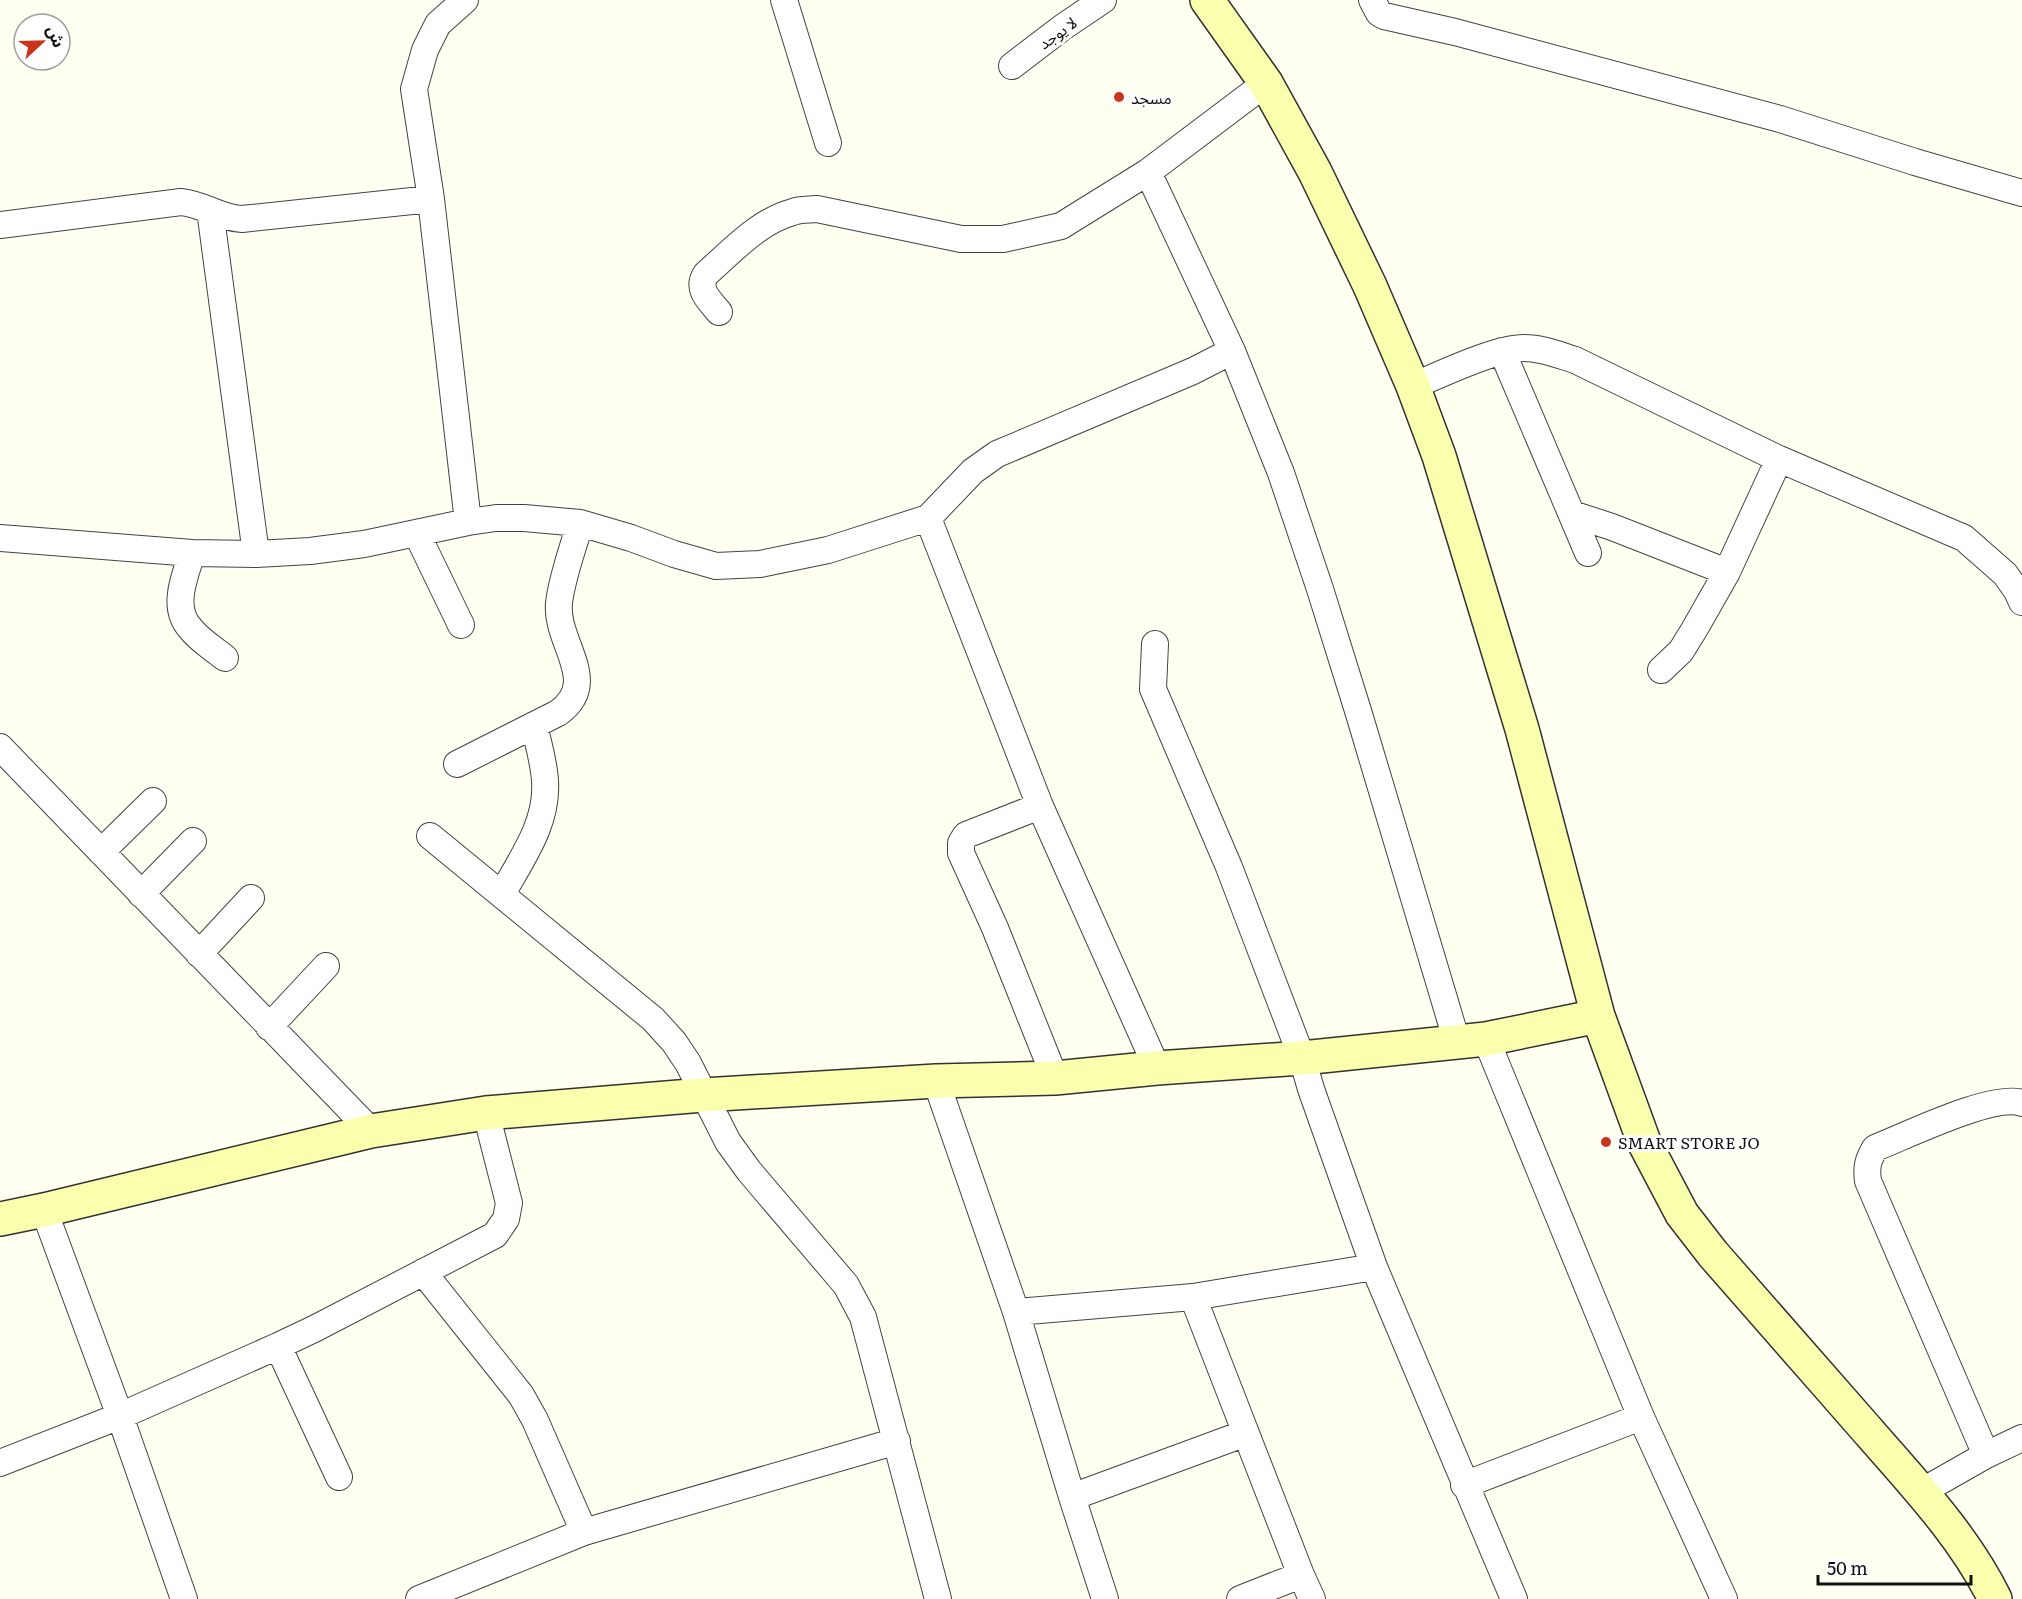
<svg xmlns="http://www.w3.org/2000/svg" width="2022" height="1599" viewBox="0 0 2022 1599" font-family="Literata,'Noto Sans Arabic',serif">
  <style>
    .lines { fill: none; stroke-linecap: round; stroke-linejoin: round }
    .street-casing { stroke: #434343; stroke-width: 28 }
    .secondary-casing { stroke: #323232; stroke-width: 36 }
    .street { stroke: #fff; stroke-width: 26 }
    .secondary { stroke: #f9ffad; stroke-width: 33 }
    .poi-dot { fill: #cd331a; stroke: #fff; stroke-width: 2 }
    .labels { text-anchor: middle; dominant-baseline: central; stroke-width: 6; stroke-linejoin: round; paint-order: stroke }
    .street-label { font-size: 16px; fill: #101010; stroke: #fff }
    .poi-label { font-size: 16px; fill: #101010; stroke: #fff; text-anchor: start }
  </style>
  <rect width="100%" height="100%" fill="#fffff2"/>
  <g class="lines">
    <defs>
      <path id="street" d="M465,0L438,24L425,50L414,89L431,199L468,522
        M784,0L828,143
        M1372,0L1379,13L1384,16L1455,32L1780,119L1915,162L2022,193
        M1012,66L1063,27L1103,0
        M1148,172L1232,351L1281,473L1320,589L1359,714L1457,1042
        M210,210L256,554
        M0,225L181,202C203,204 220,218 242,219L431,199
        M719,312C709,300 696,289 706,274C732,251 759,221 793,212C801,209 809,210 817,209L961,239H1003L1061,226L1148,172L1266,83
        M1502,351L1588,553
        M1413,386C1442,374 1495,348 1524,348C1542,348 1559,355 1575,360L1779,459L1964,538L2005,574L2017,591L2022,602
        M1572,514L1612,527L1727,572
        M928,518L1040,806L1157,1068
        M417,534L461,625
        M0,538L192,553L256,554L310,551L364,544L468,522L496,518H524L580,523L631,538L674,554L716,566L760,564L828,550L928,518L973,471L997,454L1193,371L1232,351
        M192,553C185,576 171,607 190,628C199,640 214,649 225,658
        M1155,644L1153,689L1229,867L1302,1058L1311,1089L1374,1267L1514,1599
        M1661,670L1681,651L1694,630L1727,572L1779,459
        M0,747L371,1131
        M457,764L558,713C602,682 555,643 559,603C562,577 573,549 580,523
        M1040,806L966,835L961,843V853L995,928L1055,1078
        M430,836L653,1019L674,1042L688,1063L728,1142L749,1171L846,1285L863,1317L938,1599
        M101,852L153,801
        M141,894L193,841
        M502,894C522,858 548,823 545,781C544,762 538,743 534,725
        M199,954L251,898
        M269,1027L326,966
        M1486,1039L1641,1417L1724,1599
        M936,1081L1016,1312L1072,1497L1105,1599
        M44,1210L120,1416L184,1599
        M423,1272L521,1395L535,1420L584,1532
        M1193,1297L1301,1575L1312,1599
        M1016,1312L1193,1297L1374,1267
        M278,1346L339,1477
        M1986,1455L1868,1181C1866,1167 1868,1160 1875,1148C1906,1136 1993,1093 2022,1103
        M0,1463L120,1416L278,1346L314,1329L495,1235L506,1219L509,1203L486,1113
        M1464,1485L1641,1417
        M1921,1492L1986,1455L2022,1438
        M1072,1497L1246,1433
        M419,1599L584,1532L897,1441
        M1240,1599L1301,1575"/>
      <path id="secondary" d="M1207,0L1266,83L1315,172L1370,286L1413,386L1439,456L1522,729L1598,1016L1644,1142L1682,1214L1713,1254C1765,1314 1817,1373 1869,1432C1915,1485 1964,1536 1995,1599
        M0,1219L44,1210L371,1131L486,1113L703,1095L936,1081L1055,1078L1157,1068L1302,1058L1486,1039L1598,1016"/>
    </defs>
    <use href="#street" class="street-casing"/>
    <use href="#secondary" class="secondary-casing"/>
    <use href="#street" class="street"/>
    <use href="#secondary" class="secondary"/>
  </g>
  <g class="poi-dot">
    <circle cx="1119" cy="97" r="6"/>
    <circle cx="1606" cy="1142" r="6"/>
  </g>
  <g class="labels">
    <g class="street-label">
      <text transform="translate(1057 32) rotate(-36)">لا يوجد</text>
    </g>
    <g class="poi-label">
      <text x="1131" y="97">مسجد</text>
      <text x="1618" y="1142">SMART STORE JO</text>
    </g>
  </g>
  <g transform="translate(42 42) rotate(68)"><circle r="28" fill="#ffffff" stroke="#9f9f9f" stroke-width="1.5"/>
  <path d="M0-4.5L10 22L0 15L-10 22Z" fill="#cd331a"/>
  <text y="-9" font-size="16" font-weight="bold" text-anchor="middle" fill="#101010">ش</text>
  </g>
  <path d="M1818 1575v9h153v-9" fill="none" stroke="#101010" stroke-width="3"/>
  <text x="1827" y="1575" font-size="18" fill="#101010" stroke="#ffffff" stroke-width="4.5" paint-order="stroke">50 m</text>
</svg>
